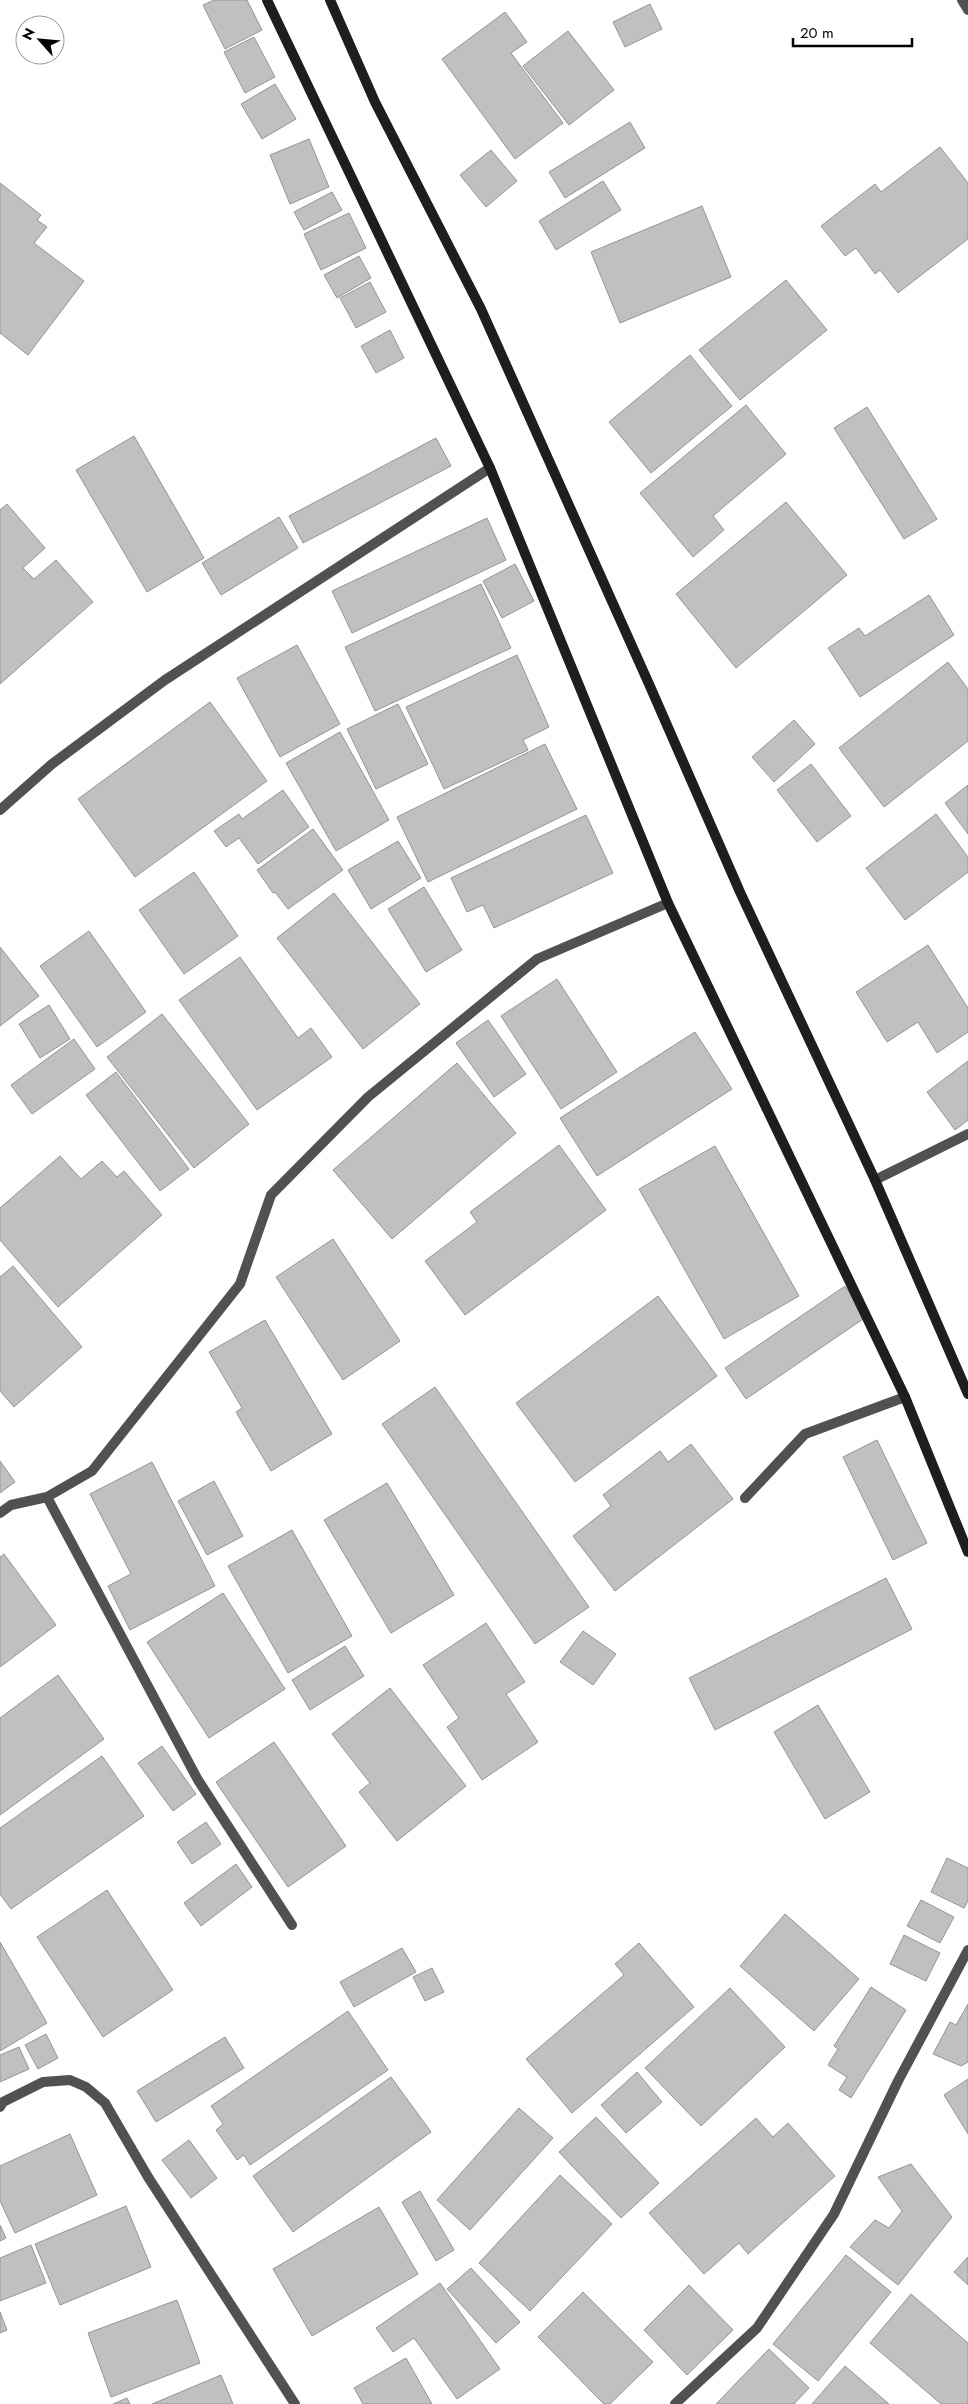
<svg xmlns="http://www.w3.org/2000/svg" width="968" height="2404" viewBox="0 0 968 2404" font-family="Jost,sans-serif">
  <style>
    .building { fill: #c0c0c0; stroke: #959595 }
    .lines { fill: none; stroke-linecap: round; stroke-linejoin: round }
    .lane { stroke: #515151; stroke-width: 10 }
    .street { stroke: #515151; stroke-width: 10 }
    .secondary { stroke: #1e1e1e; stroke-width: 10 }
  </style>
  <rect width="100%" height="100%" fill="#fff"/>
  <path class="building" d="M214,0H247L262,30L225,49L203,5Z
    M650,4L662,29L625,47L613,22Z
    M505,12L527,42L511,53L563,123L515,159L442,59Z
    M568,31L614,90L569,125L523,66Z
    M254,37L275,77L245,93L224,52Z
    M275,84L296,119L262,139L241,104Z
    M630,122L645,148L565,198L549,172Z
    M309,139L329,187L290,204L270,155Z
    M940,147L968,183V239L898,293L880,270L875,274L856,248L845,256L821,226L875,184L881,192Z
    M491,150L517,181L486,207L460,175Z
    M603,181L621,210L556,250L539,221Z
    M0,183L41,215L37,220L47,227L34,243L84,281L28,355L0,333Z
    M332,192L342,210L304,230L294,212Z
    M702,206L731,277L620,323L591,252Z
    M349,213L366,248L321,270L304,234Z
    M359,256L371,278L337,298L324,275Z
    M786,280L827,330L740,400L699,350Z
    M370,282L386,312L356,328L340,298Z
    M390,330L404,358L376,373L361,346Z
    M690,355L732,406L651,473L609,422Z
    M746,405L786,454L713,516L724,530L693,557L640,493Z
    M867,407L937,519L904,539L834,428Z
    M134,436L204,558L147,592L76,470Z
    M436,438L451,466L303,543L289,516Z
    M786,502L847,575L736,668L676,594Z
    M7,504L45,548L23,568L34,579L56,560L93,602L0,684V510Z
    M279,517L298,548L221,595L202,563Z
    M487,518L506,560L352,633L332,591Z
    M515,564L534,601L502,618L483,581Z
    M481,584L511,648L375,711L345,647Z
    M929,595L954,635L860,697L828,648L859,628L865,636Z
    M297,645L340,724L280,757L237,678Z
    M517,655L549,727L523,740L528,750L444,789L406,707Z
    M948,662L968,689V741L884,807L839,748Z
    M210,702L267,781L135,877L78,799Z
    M398,704L428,764L376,789L347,729Z
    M794,720L815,744L774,782L752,757Z
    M340,732L389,820L336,851L286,763Z
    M545,744L577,809L428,882L397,817Z
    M811,764L851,816L817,842L777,790Z
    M968,785V834L945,803Z
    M283,790L309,827L258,864L239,838L226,847L214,831L239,814L242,819Z
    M936,814L968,857V872L905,920L866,868Z
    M586,815L613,873L494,928L483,905L467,912L451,878Z
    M313,829L343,870L288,909L275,892L273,893L257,870Z
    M398,841L421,878L371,909L348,870Z
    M194,872L238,936L184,974L139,910Z
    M424,887L462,950L426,972L388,909Z
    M334,893L420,1004L363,1049L277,938Z
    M89,931L146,1012L97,1047L40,966Z
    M928,945L968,1008V1032L937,1053L918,1022L887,1042L856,992Z
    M0,947L39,996L0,1026Z
    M240,957L298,1038L311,1028L332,1057L257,1110L179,1000Z
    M557,979L617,1072L561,1109L501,1016Z
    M49,1005L70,1039L40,1058L19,1024Z
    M162,1014L249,1124L194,1168L107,1057Z
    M488,1020L526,1074L494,1097L456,1043Z
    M695,1032L732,1089L597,1176L560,1118Z
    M74,1039L95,1069L32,1114L11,1085Z
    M968,1061V1120L955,1130L927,1092Z
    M457,1063L516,1133L392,1239L333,1170Z
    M116,1072L189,1169L160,1191L86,1095Z
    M559,1145L606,1210L465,1315L425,1261L477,1222L470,1212Z
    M715,1146L799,1296L724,1339L639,1189Z
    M60,1156L81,1179L102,1161L117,1177L124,1171L162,1215L58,1307L0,1240V1208Z
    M333,1239L400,1341L343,1380L276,1277Z
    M13,1266L82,1347L14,1407L0,1391V1277Z
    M845,1286L866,1317L746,1399L725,1368Z
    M658,1296L717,1376L575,1482L516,1403Z
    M265,1320L332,1434L271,1471L236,1412L242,1408L209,1352Z
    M435,1387L589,1607L535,1644L382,1424Z
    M877,1440L927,1543L893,1560L843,1457Z
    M691,1444L733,1499L615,1591L573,1536L611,1506L603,1495L660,1451L668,1462Z
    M0,1461L15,1482L0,1493Z
    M152,1462L215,1586L130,1630L108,1586L131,1574L90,1494Z
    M214,1481L243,1536L207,1555L178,1501Z
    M387,1483L454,1595L391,1633L324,1520Z
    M292,1530L352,1636L288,1673L228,1566Z
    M4,1554L56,1625L0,1667V1557Z
    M886,1578L912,1629L715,1730L689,1678Z
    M223,1593L285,1689L209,1738L147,1642Z
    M486,1623L525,1682L506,1694L538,1742L482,1780L447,1727L459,1718L423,1665Z
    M583,1631L616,1654L593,1685L560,1662Z
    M345,1646L364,1676L310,1710L292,1680Z
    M58,1675L104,1739L0,1815V1718Z
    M390,1688L466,1786L397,1841L359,1792L370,1783L332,1734Z
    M818,1705L870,1792L825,1819L774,1732Z
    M274,1742L346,1846L288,1887L216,1782Z
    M162,1746L196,1794L173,1811L138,1763Z
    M102,1756L144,1816L11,1909L0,1894V1828Z
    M206,1822L221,1844L192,1864L177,1842Z
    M947,1858L968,1868V1901L964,1908L931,1892Z
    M236,1864L252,1887L201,1926L184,1903Z
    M107,1890L173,1990L103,2037L37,1937Z
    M921,1900L954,1917L940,1943L907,1926Z
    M785,1914L859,1979L814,2031L740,1966Z
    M904,1935L940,1953L926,1981L890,1964Z
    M0,1942L47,2023L0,2051Z
    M639,1943L694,2007L572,2113L526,2059L624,1975L615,1964Z
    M402,1948L416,1972L354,2007L340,1982Z
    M432,1968L444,1992L425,2001L413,1977Z
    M871,1987L906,2010L851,2098L839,2090L847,2077L828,2065L838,2049L834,2046Z
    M730,1988L785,2047L701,2126L645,2068Z
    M968,2004V2062L961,2066L933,2054L950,2022L956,2025Z
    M348,2011L388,2070L250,2165L244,2155L237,2160L216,2130L223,2124L211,2106Z
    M46,2034L58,2058L38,2069L25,2045Z
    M225,2037L244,2068L156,2122L137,2091Z
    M19,2047L29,2069L0,2082V2055Z
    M637,2072L662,2102L626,2133L601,2105Z
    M391,2077L431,2132L293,2232L253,2176Z
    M968,2079V2134L944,2095Z
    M519,2108L553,2138L470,2230L437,2200Z
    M596,2117L659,2183L621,2218L559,2152Z
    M756,2118L773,2137L788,2123L835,2176L748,2254L739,2243L704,2274L649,2213Z
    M70,2134L97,2195L15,2233L0,2201V2166Z
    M189,2140L217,2178L191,2198L162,2160Z
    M911,2164L952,2217L898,2285L850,2247L875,2220L889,2228L902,2211L878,2177Z
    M560,2175L612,2224L530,2311L479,2263Z
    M420,2191L454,2250L436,2261L402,2202Z
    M126,2206L151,2267L60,2305L35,2244Z
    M379,2207L418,2274L312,2336L273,2269Z
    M0,2225L6,2238L0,2241Z
    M31,2245L46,2283L0,2301V2258Z
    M846,2255L891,2292L818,2381L773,2344Z
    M968,2257V2285L954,2272Z
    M471,2268L520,2322L496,2343L447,2289Z
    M440,2283L500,2369L457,2399L414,2338L393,2352L376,2328Z
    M689,2285L733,2330L687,2375L644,2330Z
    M583,2292L653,2362L610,2404H604L538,2337Z
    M911,2294L968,2343V2404H941L870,2343Z
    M177,2300L200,2363L111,2397L88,2333Z
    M0,2312L7,2330L0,2333Z
    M769,2349L809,2388L794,2404H716Z
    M406,2358L432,2404H363L354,2388Z
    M845,2366L889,2404H812Z
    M221,2375L233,2404H152Z
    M127,2398L130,2404H113Z"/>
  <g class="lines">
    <path class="lane" d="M745,1498L805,1434L905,1397"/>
    <path class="street" d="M962,0L968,10
      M0,810L52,764L165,680L490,468
      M875,1180L968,1134
      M0,1513L11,1505L47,1497
      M292,1925L198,1780L47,1497L92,1471L240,1284L271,1195L368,1097L537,959L668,903
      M0,2107L3,2102L43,2082L70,2080L86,2087L105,2103L148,2177L295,2404
      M675,2404L757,2328L834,2214L898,2081L968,1950"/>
    <path class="secondary" d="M267,0L490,468L668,903L905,1397L968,1552
      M330,0L375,102L481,309L649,684L740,892L875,1180L968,1394"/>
  </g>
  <g transform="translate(40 40) rotate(297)"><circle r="24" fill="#ffffff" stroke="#999999"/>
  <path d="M0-4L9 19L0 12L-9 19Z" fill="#000000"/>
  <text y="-8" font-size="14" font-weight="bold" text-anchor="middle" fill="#000000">N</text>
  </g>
  <path d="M793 38v8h119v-8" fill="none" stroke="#000000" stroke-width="2.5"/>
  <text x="800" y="38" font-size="15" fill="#000000" stroke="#ffffff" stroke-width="4" paint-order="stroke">20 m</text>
</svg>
